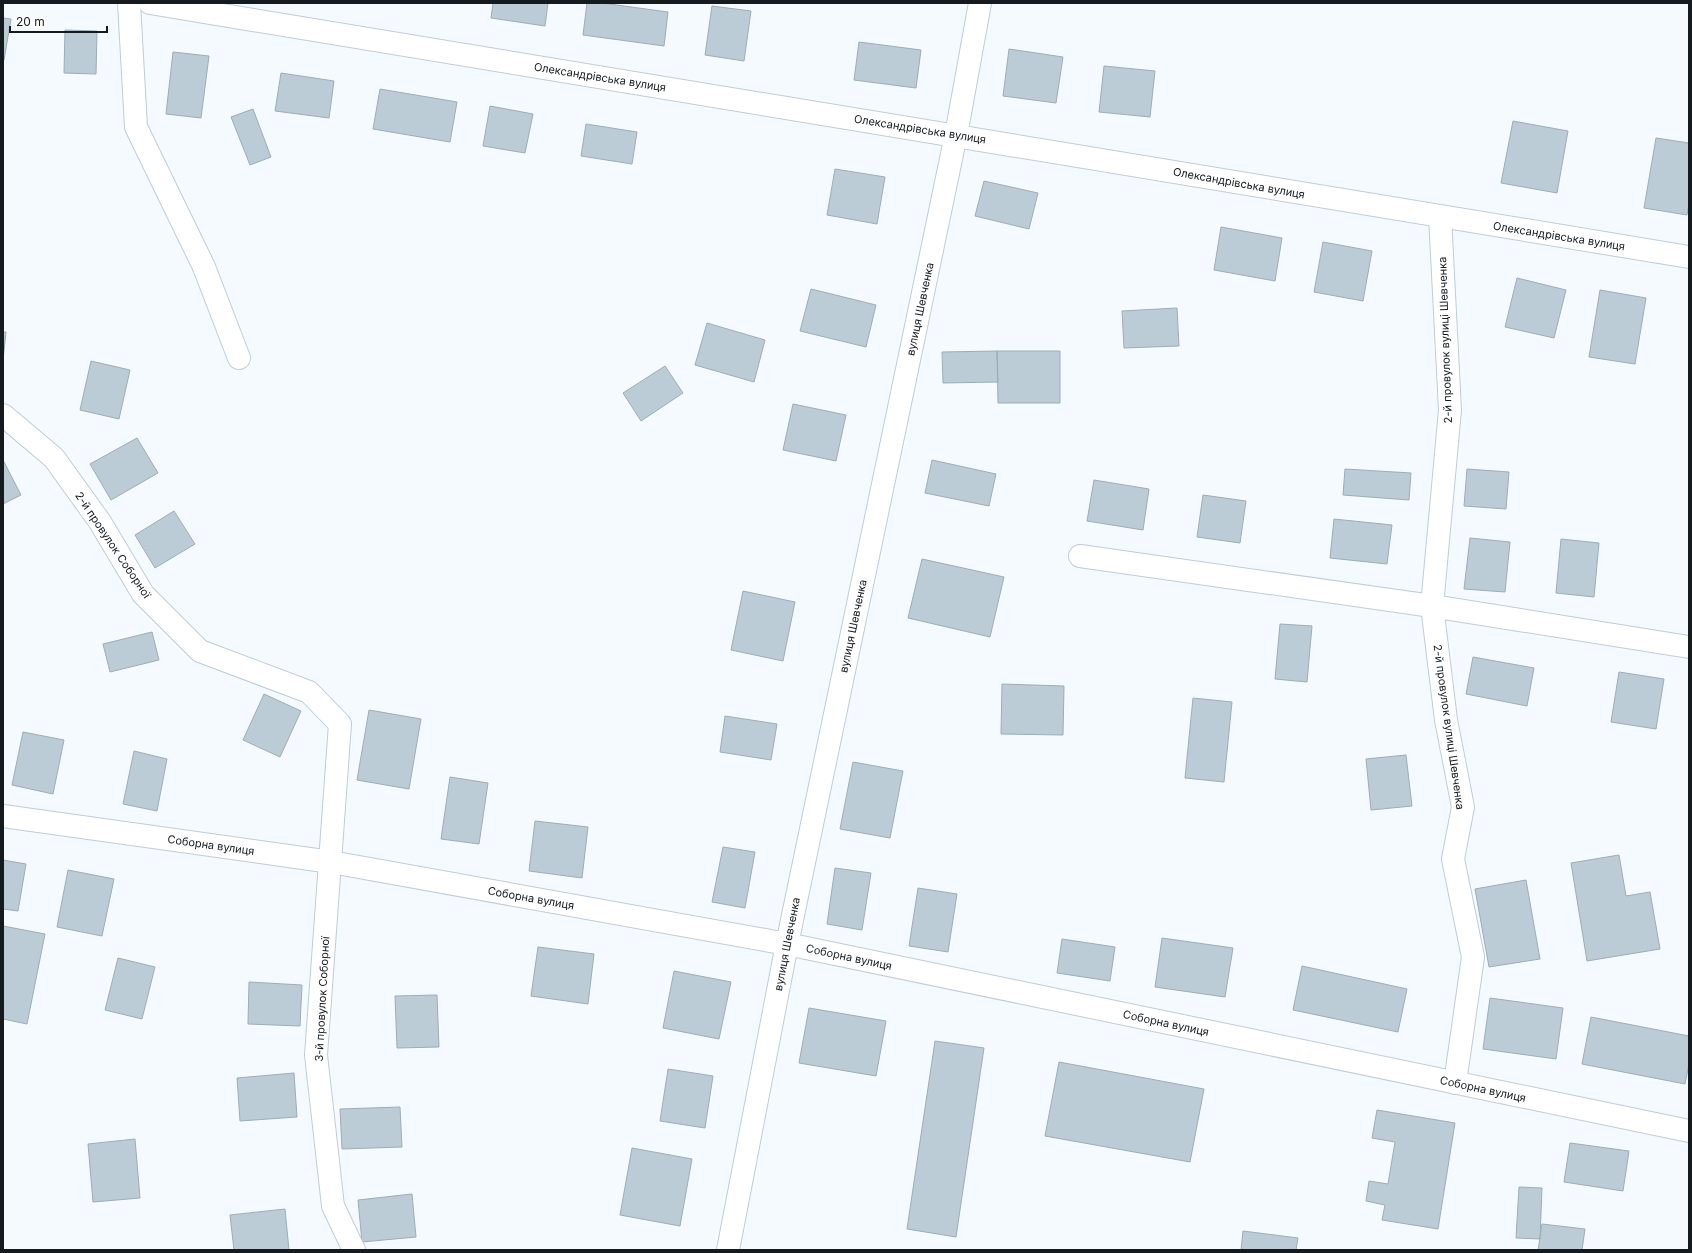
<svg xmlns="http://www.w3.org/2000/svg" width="1692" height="1253" viewBox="0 0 1692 1253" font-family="Inter,sans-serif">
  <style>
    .building { fill: #bcccd7; stroke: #9dacb7 }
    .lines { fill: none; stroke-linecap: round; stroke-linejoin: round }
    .minor-casing { stroke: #bdcdd9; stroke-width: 24 }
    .major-casing { stroke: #bdcdd9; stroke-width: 24 }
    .minor { stroke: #fff; stroke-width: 22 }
    .major { stroke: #fff; stroke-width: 22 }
    .labels { text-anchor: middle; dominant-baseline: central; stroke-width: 4; stroke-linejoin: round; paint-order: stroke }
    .street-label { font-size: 11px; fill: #141a1e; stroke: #fff }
  </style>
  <rect width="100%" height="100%" fill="#f4faff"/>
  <path class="building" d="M493,3H548L545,26L491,18Z
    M587,3H602L668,12L664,46L583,35Z
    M712,6L751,11L744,61L705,55Z
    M3,18L11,19L4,60H3Z
    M65,30L97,31L96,74L64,73Z
    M859,42L921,50L916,88L854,80Z
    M1009,49L1063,57L1056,103L1003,96Z
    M173,52L209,56L201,118L166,114Z
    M1104,66L1155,71L1150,117L1099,112Z
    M281,73L334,81L329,118L275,111Z
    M380,89L457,102L450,142L373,129Z
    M490,106L533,114L525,153L483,146Z
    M253,109L271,157L250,165L231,117Z
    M1513,121L1568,131L1557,193L1501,183Z
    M586,124L637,132L632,164L581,156Z
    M1656,138L1689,143V204L1687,215L1644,208Z
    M835,169L885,177L877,224L827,215Z
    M984,181L1038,193L1029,229L975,216Z
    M1221,227L1282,238L1275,281L1214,270Z
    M1323,242L1372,251L1363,301L1314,292Z
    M1517,278L1566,290L1554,338L1505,327Z
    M811,289L876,305L866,347L800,331Z
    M1600,290L1646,298L1635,364L1589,357Z
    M1177,308L1179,346L1124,348L1122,311Z
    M707,323L765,340L754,382L695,365Z
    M3,332H6L3,360Z
    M997,351L998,382L943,383L942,352Z
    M997,351H1060V403H998Z
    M91,361L130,370L119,419L80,410Z
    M665,366L683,393L641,421L623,393Z
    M793,404L846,415L836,461L783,450Z
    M137,438L158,473L111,500L90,464Z
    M3,460L21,495L3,504Z
    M932,460L996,474L989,506L925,493Z
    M1345,469L1411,473L1409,500L1343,495Z
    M1467,469L1509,472L1506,509L1464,506Z
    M1094,480L1149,489L1143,530L1087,521Z
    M1203,495L1246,501L1240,543L1197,537Z
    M174,511L195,544L155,568L135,535Z
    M1334,519L1392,525L1387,564L1330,558Z
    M1470,538L1510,542L1505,592L1464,589Z
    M1561,539L1599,543L1594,597L1556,593Z
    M922,559L1004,577L990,637L908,618Z
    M743,591L795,602L783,661L731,650Z
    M1280,624L1312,626L1307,682L1275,679Z
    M152,632L159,660L110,672L103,644Z
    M1473,657L1534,668L1527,706L1466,694Z
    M1619,672L1664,679L1656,729L1611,722Z
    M1002,684L1064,686L1063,735L1001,734Z
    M264,694L301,711L280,757L243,740Z
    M1193,698L1232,702L1224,782L1185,778Z
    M369,710L421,719L409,789L357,780Z
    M725,716L777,724L771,760L720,752Z
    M23,732L64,740L53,794L12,785Z
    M134,751L167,759L157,811L123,804Z
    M1406,755L1412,806L1371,810L1366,759Z
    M853,762L903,771L890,838L840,829Z
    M450,777L488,783L479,844L441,839Z
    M535,821L588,827L582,878L529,871Z
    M723,847L755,852L745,908L712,902Z
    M1619,855L1626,896L1650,892L1660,949L1587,961L1571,863Z
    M3,860L26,864L18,911L3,909Z
    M835,868L871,873L862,930L827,924Z
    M68,870L114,879L102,936L57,927Z
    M1526,880L1540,959L1489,967L1475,889Z
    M918,888L957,894L948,952L909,946Z
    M3,926L45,934L27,1024L3,1019Z
    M1162,938L1233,948L1225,997L1155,987Z
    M1062,939L1115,947L1110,981L1057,973Z
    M538,947L594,954L588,1004L531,996Z
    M118,958L155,967L142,1019L105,1010Z
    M1302,966L1407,989L1398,1032L1293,1010Z
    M674,971L731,982L719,1039L663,1028Z
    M249,982L302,985L300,1026L248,1024Z
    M437,995L439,1047L397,1048L395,996Z
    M1490,998L1563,1008L1556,1059L1483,1049Z
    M809,1008L886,1021L876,1076L799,1063Z
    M1591,1017L1689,1036V1064L1685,1084L1582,1064Z
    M935,1041L984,1048L956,1237L907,1229Z
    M1059,1062L1204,1089L1190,1162L1045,1136Z
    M668,1069L713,1076L705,1128L660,1121Z
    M294,1073L297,1117L240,1121L237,1078Z
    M400,1107L402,1147L342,1149L340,1109Z
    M1377,1110L1455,1123L1438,1229L1382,1220L1385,1205L1366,1201L1369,1181L1388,1184L1395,1142L1372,1138Z
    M135,1139L140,1198L93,1202L88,1144Z
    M1570,1143L1629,1151L1623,1191L1564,1182Z
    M632,1148L692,1159L680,1226L620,1215Z
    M1519,1187L1542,1188L1540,1239L1516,1238Z
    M412,1194L416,1237L362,1242L358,1200Z
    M285,1209L289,1250H234L230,1215Z
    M1542,1224L1585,1229L1582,1250H1538Z
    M1243,1231L1298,1238L1296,1250H1241Z"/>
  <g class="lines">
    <defs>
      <path id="minor" d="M129,3L136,127L204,267L239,358
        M1440,216L1450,410L1432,606L1446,720L1463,807L1453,859L1473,957L1455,1083
        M3,415L54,458L100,522L143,594L200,651L309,692L340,724L316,1055L333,1206L354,1250
        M1080,556L1432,606L1689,647
        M3,816L331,862L787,944L1689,1131
        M728,1250L787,944L956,135L980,3"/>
      <path id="major" d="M150,3L1689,257"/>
    </defs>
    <use href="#minor" class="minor-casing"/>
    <use href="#major" class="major-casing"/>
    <use href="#minor" class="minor"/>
    <use href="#major" class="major"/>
  </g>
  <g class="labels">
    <g class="street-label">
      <text transform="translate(600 77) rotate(9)">Олександрівська вулиця</text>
      <text transform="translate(920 129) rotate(9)">Олександрівська вулиця</text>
      <text transform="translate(1239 183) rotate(10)">Олександрівська вулиця</text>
      <text transform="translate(1559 236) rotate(9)">Олександрівська вулиця</text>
      <text transform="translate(920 309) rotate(-78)">вулиця Шевченка</text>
      <text transform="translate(1445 340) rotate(-92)">2-й провулок вулиці Шевченка</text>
      <text transform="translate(113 545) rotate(56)">2-й провулок Соборної</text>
      <text transform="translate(853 626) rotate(-78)">вулиця Шевченка</text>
      <text transform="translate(1449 727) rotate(82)">2-й провулок вулиці Шевченка</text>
      <text transform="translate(211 845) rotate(8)">Соборна вулиця</text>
      <text transform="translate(531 898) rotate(10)">Соборна вулиця</text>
      <text transform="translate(787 944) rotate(-79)">вулиця Шевченка</text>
      <text transform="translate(849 957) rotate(12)">Соборна вулиця</text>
      <text transform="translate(322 999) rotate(-87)">3-й провулок Соборної</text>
      <text transform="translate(1166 1023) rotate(12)">Соборна вулиця</text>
      <text transform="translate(1483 1089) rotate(12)">Соборна вулиця</text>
    </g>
  </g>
  <rect width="1692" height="1253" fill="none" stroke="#141a1e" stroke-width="8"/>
  <path d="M10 26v6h97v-6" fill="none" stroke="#141a1e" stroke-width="2"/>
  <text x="16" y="26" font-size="12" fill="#141a1e" stroke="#ffffff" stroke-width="3" paint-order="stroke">20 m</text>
</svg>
